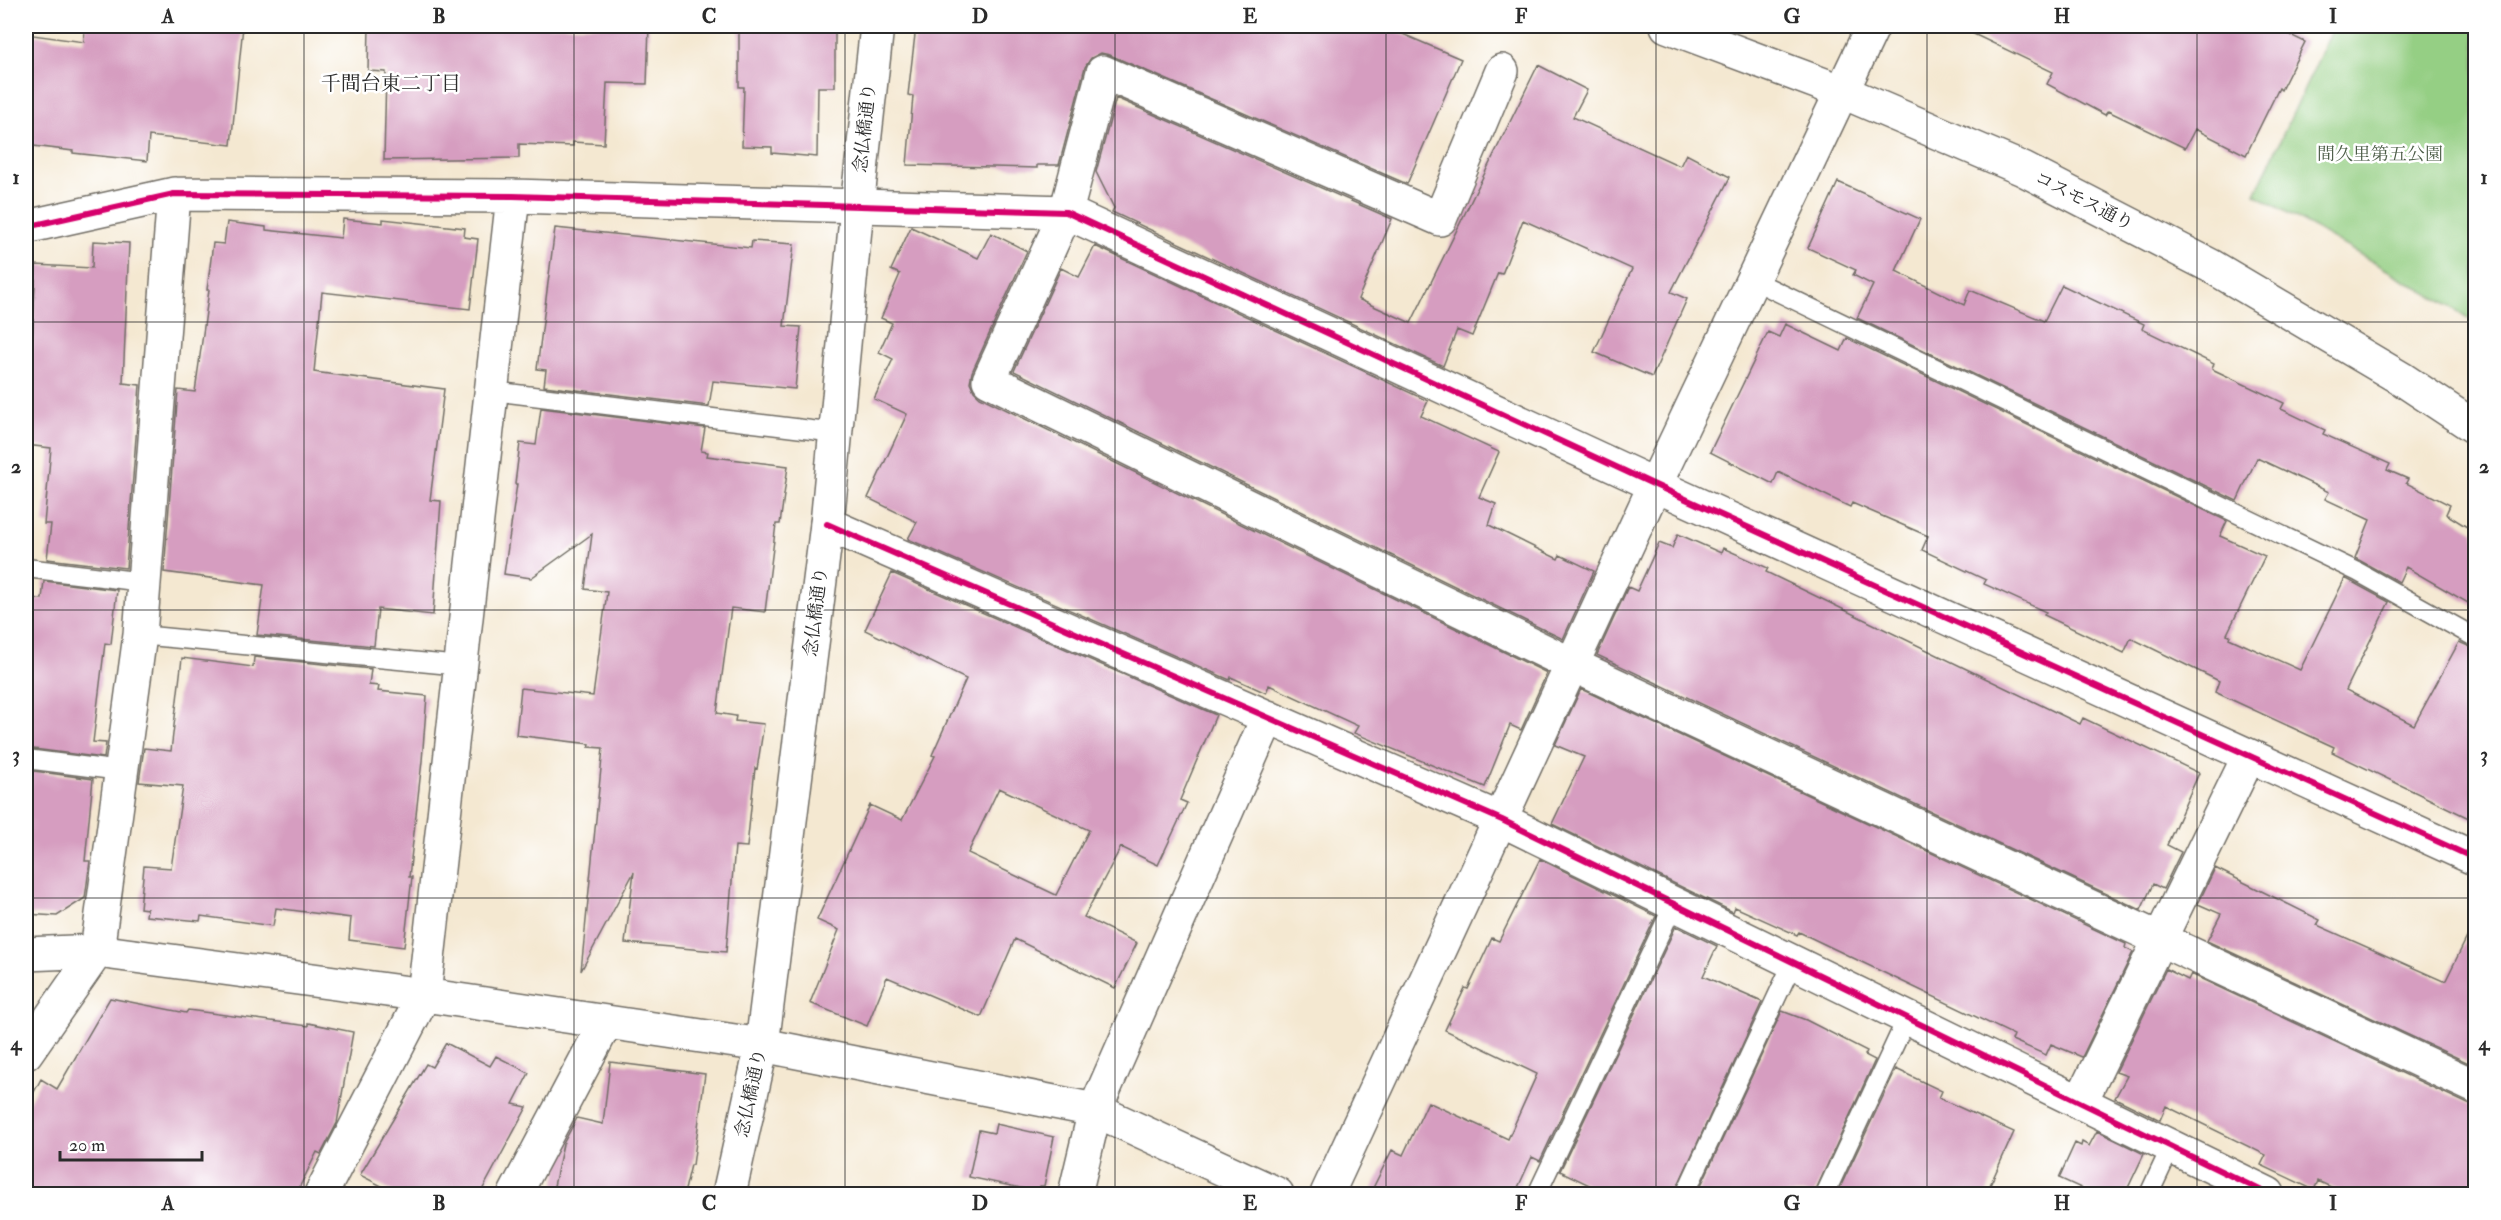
<svg xmlns="http://www.w3.org/2000/svg" width="2501" height="1220" viewBox="0 0 2501 1220" font-family="'IM FELL Double Pica','Noto Serif JP',serif">
  <style>
    .green { fill: #95cf84; stroke: #607d58; stroke-width: 1.5 }
    .building { fill: #d69dc0; fill-rule: evenodd }
    .lines { fill: none; stroke-linecap: round; stroke-linejoin: round }
    .lane-casing { stroke: #716d65; stroke-width: 21 }
    .street-casing { stroke: #716d65; stroke-width: 36 }
    .secondary-casing { stroke: #716d65; stroke-width: 36 }
    .lane { stroke: #fff; stroke-width: 18 }
    .street { stroke: #fff; stroke-width: 33 }
    .secondary { stroke: #fff; stroke-width: 33 }
    .cycleway-casing { stroke: #fff; stroke-width: 10 }
    .cycleway { stroke: #d6006c; stroke-width: 6 }
    .grid { fill: none; stroke: #2b2b2b; stroke-width: 1.5; stroke-opacity: 0.55 }
    .labels { text-anchor: middle; dominant-baseline: central; stroke-width: 5; stroke-linejoin: round; paint-order: stroke }
    .street-label { font-size: 18px; fill: #2b2b2b; stroke: #fff }
    .park-label { font-size: 18px; fill: #4b5c46; stroke: #fff }
    .neighbourhood-label { font-size: 20px; fill: #2b2b2b; stroke: #fff }
    .neatline { fill: none; stroke: #2b2b2b; stroke-width: 2 }
    .grid-label { font-size: 20px; text-anchor: middle; font-weight: bold; fill: #2b2b2b }
  </style>
  <rect width="100%" height="100%" fill="#fff"/>
  <filter id="ink" filterUnits="userSpaceOnUse"><feTurbulence type="fractalNoise" baseFrequency=".0167" numOctaves="2"/><feDisplacementMap in="SourceGraphic" scale="12" xChannelSelector="R" yChannelSelector="G"/><feConvolveMatrix kernelMatrix="1 2 1 2 8 2 1 2 1" color-interpolation-filters="sRGB"/></filter>
  <filter id="wash" filterUnits="userSpaceOnUse"><feTurbulence type="fractalNoise" baseFrequency=".008" numOctaves="4" result="noise"/><feDisplacementMap in="SourceGraphic" scale="24" xChannelSelector="R" yChannelSelector="G"/><feGaussianBlur stdDeviation="1.35" result="paint"/><feColorMatrix in="noise" values="0 0 0 0 0 0 0 0 0 0 0 0 0 0 0 0 0 1.4 0 .05"/><feComposite in="paint" operator="in"/></filter>
  <g filter="url(#wash)">
    <rect width="100%" height="100%" fill="#f4e8d1"/>
    <path class="green" d="M2334,26H2475V323L2453,308L2255,194Z"/>
    <g id="blocks">
      <path class="building" d="M85,26H243L231,145L149,136L147,161L73,153V151L26,145V34L84,42Z
        M369,26H649L647,84L607,83L604,144L573,142V146L519,144V158L384,160L386,72L368,71Z
        M739,26H835V87H818L817,157L772,153V147L742,146L744,87H739Z
        M916,26H1384L1461,59L1407,184L1110,55L1101,53L1091,58L1085,67L1059,165H1037V168L907,165L913,96L908,95Z
        M1957,26H2272L2305,42L2281,90L2279,88L2246,155L2195,129L2185,148L2108,111L2105,115L2047,84L2053,72Z
        M1538,65L1587,90L1573,117L1680,166L1686,154L1730,177L1671,292L1687,299L1652,377L1594,352L1632,269L1523,220L1502,274L1498,273L1472,336L1457,330L1443,366L1112,212L1114,208L1096,172L1116,98L1392,219L1358,299L1411,323Z
        M1838,182L1920,219L1896,271L1964,305L1970,290L2044,321L2062,285L2144,324L2142,329L2214,364L2212,369L2284,403L2281,409L2325,430L2323,434L2390,464L2387,470L2408,479L2406,483L2450,505L2446,514L2475,532V607L2406,567L2399,582L2355,558L2370,520L2325,499L2329,492L2257,458L2237,501L1857,318L1873,285L1853,275L1856,270L1808,248Z
        M343,219L383,223V219L465,228L464,237L478,239L470,309L322,292L314,372L444,389L430,500L441,501L433,615L378,609L374,646L257,635L264,585L164,572L178,390L195,392L209,290H207L213,243L224,244L227,222L266,227V230L341,238Z
        M911,227L978,258L991,233L1027,251L972,372L970,382L974,391L980,397L1547,673L1521,730L1510,725L1485,787L1354,733L1358,726L1269,685L1266,693L1231,677L1230,680L908,539L917,522L868,498L907,414L874,399L893,359L879,352L892,323L881,318L900,274L891,270Z
        M555,228L751,248L752,241L794,244L784,326L801,327L795,389L713,381L709,406L544,386L546,370L537,369Z
        M93,241L129,243L123,383L140,385L126,568L47,559L51,524H44L51,448L26,445V365H31L36,265L92,268Z
        M1095,246L1428,401L1421,416L1499,452L1479,497L1496,504L1489,525L1558,559L1560,555L1594,571L1563,639L1014,371L1061,268L1079,277Z
        M1785,324L1841,351L1847,338L2227,521L2220,536L2265,556L2227,634L2230,635L2229,638L2300,670L2345,578L2389,602L2346,690L2414,725L2459,642L2475,649V821L2332,752L2334,747L2215,692L2219,681L2131,638L2124,653L2044,615L2046,612L1984,584L1986,580L1922,550L1928,536L1852,503L1850,507L1778,472L1773,484L1710,452L1768,332L1779,337Z
        M541,408L705,428L701,451L708,452L707,456L788,466L780,524H776L765,612L731,608L717,713L736,716L735,721L764,724L757,769L755,768L747,847L735,846L726,952L625,943L634,872L581,971L603,748L589,747L590,744L516,735L521,688L593,696L607,592L585,589L592,534L531,578L504,574L517,484H515L520,443L536,445Z
        M1678,534L1721,553L1723,548L1768,568L1766,572L2080,724L2083,718L2199,773L2167,845L2181,852L2163,889L2153,884L2141,910L1597,655L1628,587L1637,591L1659,543L1672,548Z
        M892,573L1216,715L1180,800L1187,803L1158,865L1121,847L1084,917L1137,943L1115,988L1015,939L981,1017L887,977L867,1026L810,1003L839,930L817,920L870,805L902,820L935,756L932,755L966,679L865,630ZM999,788L1089,830L1056,895L968,853Z
        M44,581L117,590L111,644L105,643L93,742L106,743L104,758L26,748V598L42,599Z
        M254,657L371,669L369,685L379,686L378,691L427,696L422,761L409,877H412L404,947L349,940L351,918L276,908L273,926L201,916L200,921L146,916L147,909L140,908L144,866L171,868L183,786L139,782L144,748L171,751L182,658L253,667Z
        M1581,689L2126,944L2125,948L2133,952L2082,1057L2051,1044L2046,1055L2012,1040L2014,1035L1799,932L1797,935L1735,907L1733,912L1552,824L1584,757L1555,745Z
        M26,770L93,779L85,861H90L85,898L57,916L26,914Z
        M1540,859L1656,916L1540,1161L1532,1157L1515,1194H1370L1392,1150L1403,1155L1428,1102L1508,1139L1537,1074L1445,1030L1465,988L1468,989L1492,938L1499,941Z
        M2215,868L2320,920L2317,925L2443,981L2446,980L2475,921V1066L2207,941L2221,914L2198,904Z
        M1676,926L1717,946L1703,976L1762,1002L1674,1194H1608L1560,1171Z
        M2166,969L2188,980L2191,974L2468,1104L2475,1105V1173L2466,1194H2346L2318,1181L2314,1190L2261,1165L2266,1155L2166,1106L2160,1120L2115,1098L2127,1076L2116,1072Z
        M110,998L186,1013L188,1010L308,1026V1023L353,1032L337,1123L321,1154L317,1152L296,1194H26V1107L41,1079L57,1089Z
        M1782,1011L1806,1020L1867,1051L1865,1055L1875,1060L1814,1194H1697Z
        M446,1043L490,1066L496,1056L529,1073L513,1104L527,1107L480,1194H397L360,1175L426,1064L432,1067Z
        M610,1062L705,1074L693,1165H691L684,1194H595L554,1186L563,1144L577,1118L603,1124Z
        M1896,1069L1942,1091L1939,1098L2014,1132L1986,1194H1837Z
        M996,1124L1054,1137L1044,1186H1040L1039,1192L969,1177L979,1130L994,1133Z
        M2097,1131L2144,1154L2125,1194H2094L2059,1178L2075,1143L2081,1146L2082,1142L2089,1146Z"/>
    </g>
  </g>
  <g filter="url(#ink)">
    <use href="#blocks" fill-opacity="0" stroke="#716d65" stroke-width="1.5"/>
    <g class="lines">
      <defs>
        <path id="lane" d="M1753,280L2358,572L2476,638
          M492,391L836,433
          M26,568L144,582
          M140,635L461,666
          M26,759L121,771
          M1537,1194L1674,904
          M1685,1194L1793,962
          M1825,1194L1907,1018
          M2149,1194L2171,1147"/>
        <path id="street" d="M1502,71L1440,219L1103,72L1066,212L989,380L1573,665L2476,1087
          M26,227L174,194L513,196L1066,212L1655,485L2476,859
          M827,524L1502,820L2268,1194
          M26,954L97,951L424,995L762,1045L1095,1110L1277,1194
          M26,1053L97,951L140,635L174,194
          M2080,1103L2249,756
          M321,1194L424,995L513,196
          M515,1194L606,1022
          M1075,1194L1095,1110L1268,717
          M1327,1194L1655,485L1873,26"/>
        <path id="secondary" d="M1667,26L1843,92L2023,169L2211,266L2402,379L2476,428
          M729,1194L762,1045L827,524L857,207L877,26"/>
      </defs>
      <use href="#lane" class="lane-casing"/>
      <use href="#street" class="street-casing"/>
      <use href="#secondary" class="secondary-casing"/>
      <use href="#lane" class="lane"/>
      <use href="#street" class="street"/>
      <use href="#secondary" class="secondary"/>
      <defs>
        <path id="cycleway" d="M26,227L174,194L513,196L1066,212L1655,485L2476,859
          M827,524L1502,820L2268,1194"/>
      </defs>
      <use href="#cycleway" class="cycleway-casing"/>
      <use href="#cycleway" class="cycleway"/>
    </g>
  </g>
  <path class="grid" d="M304,26V1194M574,26V1194M845,26V1194M1115,26V1194M1386,26V1194M1656,26V1194M1927,26V1194M2197,26V1194M26,322H2476M26,610H2476M26,898H2476"/>
  <g class="labels">
    <g class="street-label">
      <text transform="translate(865 128) rotate(-84)">念仏橋通り</text>
      <text transform="translate(2084 201) rotate(27)">コスモス通り</text>
      <text transform="translate(816 612) rotate(-83)">念仏橋通り</text>
      <text transform="translate(751 1093) rotate(-78)">念仏橋通り</text>
    </g>
    <g class="park-label">
      <text x="2380" y="154">間久里第五公園</text>
    </g>
    <g class="neighbourhood-label">
      <text x="391" y="83">千間台東二丁目</text>
    </g>
  </g>
  <rect width="2501" height="1220" fill="none" stroke="#fff" stroke-width="66"/>
  <path d="M60 1151v9h142v-9" fill="none" stroke="#2b2b2b" stroke-width="3"/>
  <text x="69" y="1151" font-size="18" fill="#2b2b2b" stroke="#ffffff" stroke-width="4.5" paint-order="stroke">20 m</text>
  <rect x="33" y="33" width="2435" height="1154" class="neatline"/>
  <g class="grid-label">
    <text x="168" y="23">A</text>
    <text x="439" y="23">B</text>
    <text x="709" y="23">C</text>
    <text x="980" y="23">D</text>
    <text x="1250" y="23">E</text>
    <text x="1521" y="23">F</text>
    <text x="1792" y="23">G</text>
    <text x="2062" y="23">H</text>
    <text x="2333" y="23">I</text>
    <text x="16" y="184">1</text>
    <text x="2484" y="184">1</text>
    <text x="16" y="473">2</text>
    <text x="2484" y="473">2</text>
    <text x="16" y="761">3</text>
    <text x="2484" y="761">3</text>
    <text x="16" y="1050">4</text>
    <text x="2484" y="1050">4</text>
    <text x="168" y="1210">A</text>
    <text x="439" y="1210">B</text>
    <text x="709" y="1210">C</text>
    <text x="980" y="1210">D</text>
    <text x="1250" y="1210">E</text>
    <text x="1521" y="1210">F</text>
    <text x="1792" y="1210">G</text>
    <text x="2062" y="1210">H</text>
    <text x="2333" y="1210">I</text>
  </g>
</svg>
